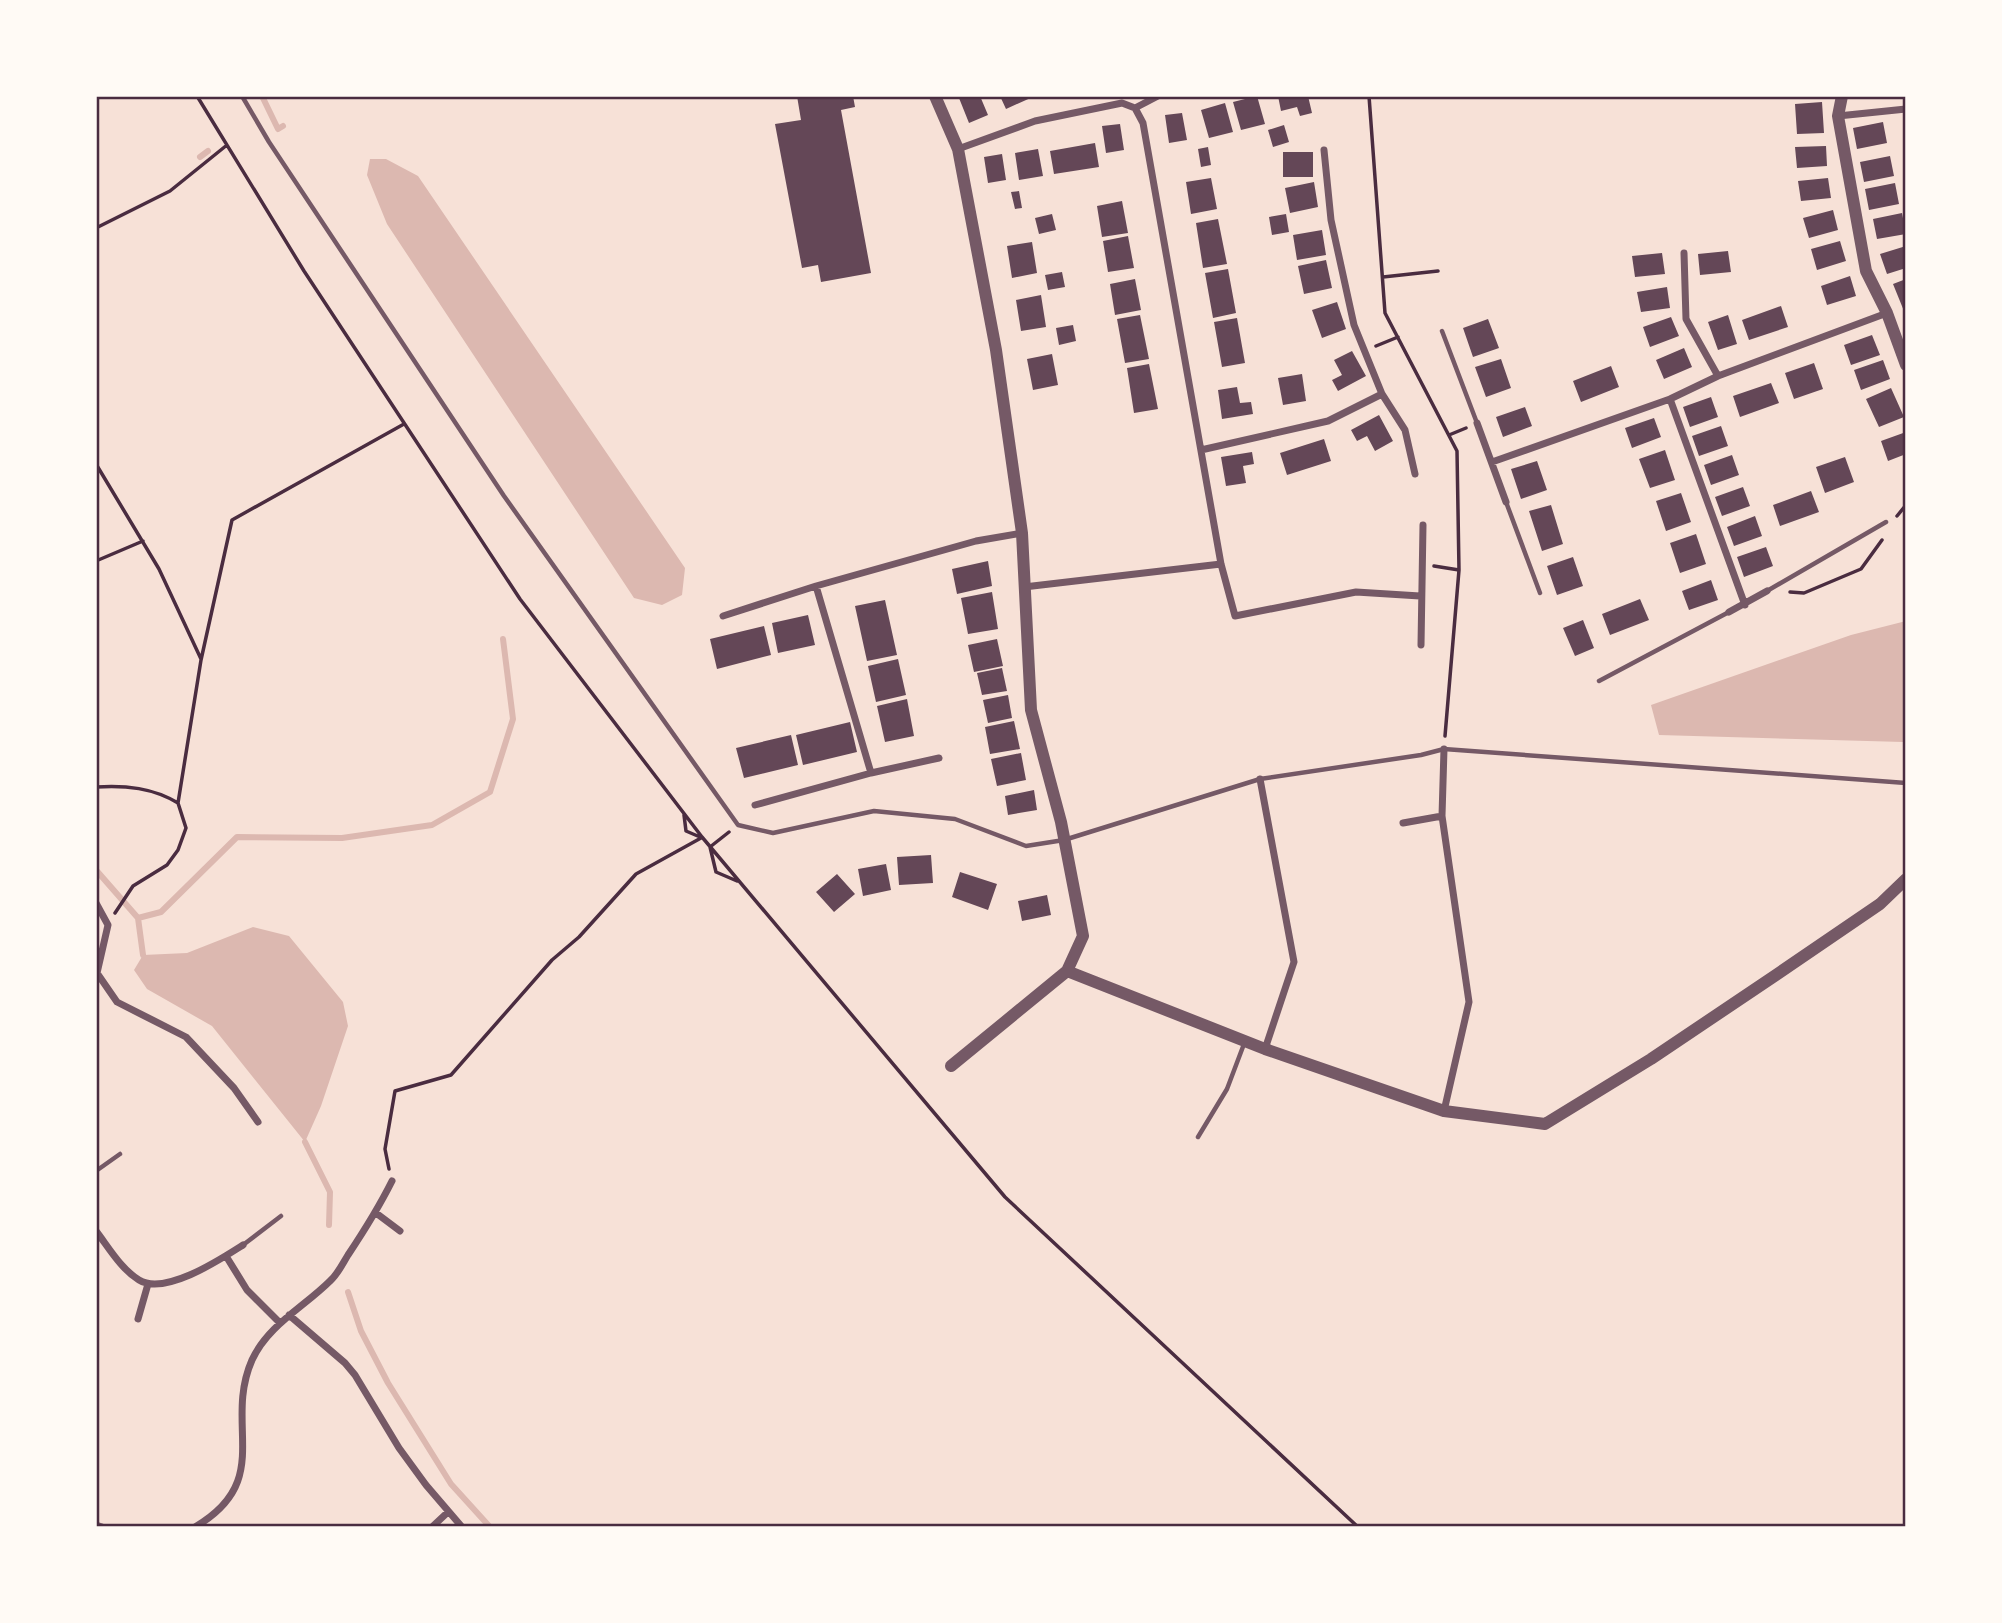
<svg xmlns="http://www.w3.org/2000/svg" width="2002" height="1623" viewBox="0 0 2002 1623" font-family="'Nunito Sans',sans-serif">
  <style>
    .water { fill: #dcb8b0 }
    .lines { fill: none; stroke-linecap: round; stroke-linejoin: round }
    .stream { stroke: #dcb8b0; stroke-width: 6 }
    .building { fill: #644757 }
    .path { stroke: #4a2c40; stroke-width: 3.5 }
    .service { stroke: #755966; stroke-width: 4.5 }
    .minor { stroke: #755966; stroke-width: 7 }
    .tertiary { stroke: #755966; stroke-width: 12 }
    .neatline { fill: none; stroke: #4a2c40; stroke-width: 2.5 }
  </style>
  <rect width="100%" height="100%" fill="#f7e1d7"/>
  <path class="water" d="M370,159H386L418,176L685,568L682,595L662,605L634,598L387,224L367,175Z
    M1906,621V740L1903,742L1659,735L1651,705L1851,635Z
    M253,927L289,936L343,1002L348,1026L321,1106L305,1142L212,1026L147,989L134,970L143,955L187,953Z"/>
  <g class="lines">
    <path class="stream" d="M262,96L278,129L283,126
      M200,157L208,151
      M96,870L138,918L143,955
      M138,918L161,912L237,837L342,838L432,825L490,792L513,719L503,639
      M305,1142L330,1192L329,1225
      M348,1292L361,1331L388,1383L451,1484L490,1527"/>
  </g>
  <path class="building" d="M797,96H853L855,107L841,110L871,273L821,282L818,265L802,268L775,124L801,120Z
    M962,96H980L988,115L969,123L959,98Z
    M1000,96H1035L1006,109Z
    M1257,96L1265,124L1241,130L1233,102Z
    M1278,96H1308L1312,113L1300,116L1297,107L1281,111Z
    M1822,102L1824,133L1797,134L1795,104Z
    M1225,103L1233,132L1209,138L1201,110Z
    M1182,113L1187,140L1169,143L1165,115Z
    M1883,122L1887,143L1857,149L1853,128Z
    M1120,124L1124,150L1106,153L1102,126Z
    M1284,125L1289,142L1273,147L1268,130Z
    M1095,143L1099,167L1054,174L1050,151Z
    M1826,146L1827,166L1797,168L1795,147Z
    M1208,147L1211,165L1201,167L1198,149Z
    M1038,149L1043,176L1019,180L1015,153Z
    M1283,152H1313V177H1283Z
    M1002,154L1006,180L988,183L984,157Z
    M1890,156L1894,176L1864,182L1860,162Z
    M1211,178L1217,209L1191,214L1186,182Z
    M1828,178L1831,198L1801,201L1798,181Z
    M1314,182L1318,207L1290,213L1285,188Z
    M1895,183L1899,204L1869,210L1865,189Z
    M1019,191L1022,208L1015,209L1011,192Z
    M1122,201L1128,233L1102,237L1097,206Z
    M1833,210L1838,230L1809,238L1803,218Z
    M1902,213L1906,234L1877,239L1873,219Z
    M1052,214L1056,230L1039,234L1035,218Z
    M1286,214L1289,232L1272,235L1269,217Z
    M1218,219L1227,264L1203,268L1196,223Z
    M1322,230L1326,255L1297,260L1293,235Z
    M1128,236L1134,268L1108,272L1103,241Z
    M1840,241L1846,261L1817,270L1811,249Z
    M1032,242L1037,273L1012,278L1007,246Z
    M1906,246V268L1887,274L1880,254Z
    M1728,251L1731,272L1700,275L1698,254Z
    M1662,253L1665,274L1635,277L1632,256Z
    M1326,260L1332,288L1304,294L1298,266Z
    M1228,269L1236,313L1213,318L1205,273Z
    M1062,272L1065,287L1048,290L1045,275Z
    M1850,276L1856,296L1827,305L1821,286Z
    M1135,279L1141,310L1115,315L1110,284Z
    M1906,279V316L1893,284Z
    M1667,287L1670,308L1641,312L1637,292Z
    M1041,295L1046,327L1021,331L1016,300Z
    M1337,302L1346,329L1322,338L1312,310Z
    M1781,306L1788,327L1749,340L1742,320Z
    M1140,315L1149,359L1125,363L1117,319Z
    M1728,315L1737,344L1718,350L1708,322Z
    M1671,317L1679,336L1650,347L1643,327Z
    M1237,318L1245,363L1222,367L1214,322Z
    M1488,319L1499,348L1473,357L1463,328Z
    M1073,325L1076,341L1059,345L1056,328Z
    M1872,335L1880,355L1851,365L1844,345Z
    M1684,348L1692,367L1664,379L1656,360Z
    M1352,351L1366,376L1338,391L1332,380L1342,375L1334,360Z
    M1052,354L1058,385L1033,390L1027,359Z
    M1501,359L1511,388L1486,397L1475,367Z
    M1883,360L1890,379L1861,390L1854,370Z
    M1814,363L1823,389L1794,399L1785,373Z
    M1149,364L1158,409L1134,413L1127,368Z
    M1611,366L1619,387L1581,402L1573,381Z
    M1302,374L1306,401L1283,405L1278,378Z
    M1771,383L1779,403L1740,417L1733,396Z
    M1237,387L1240,403L1251,402L1253,414L1222,419L1218,390Z
    M1891,388L1904,417L1879,427L1866,399Z
    M1711,397L1718,417L1690,427L1683,407Z
    M1525,407L1532,426L1503,437L1496,417Z
    M1379,415L1393,441L1375,451L1367,436L1357,441L1351,430Z
    M1654,418L1661,437L1632,448L1625,428Z
    M1721,426L1728,446L1699,456L1692,436Z
    M1906,432V454L1888,461L1881,441Z
    M1324,439L1331,461L1287,475L1280,453Z
    M1665,450L1675,480L1650,488L1639,459Z
    M1252,452L1254,464L1243,466L1246,483L1226,486L1221,457Z
    M1732,455L1739,475L1711,485L1704,465Z
    M1845,457L1854,482L1825,493L1816,467Z
    M1537,461L1547,490L1521,499L1511,469Z
    M1743,487L1750,506L1722,516L1715,497Z
    M1811,491L1819,512L1780,526L1773,505Z
    M1681,493L1691,522L1666,531L1656,501Z
    M1551,505L1563,544L1542,551L1529,511Z
    M1755,516L1762,536L1734,546L1727,527Z
    M1696,534L1706,564L1680,573L1670,543Z
    M1766,547L1773,566L1744,577L1737,557Z
    M1573,557L1583,586L1557,595L1547,566Z
    M988,561L992,586L957,594L952,569Z
    M1711,580L1718,600L1689,610L1682,591Z
    M992,592L998,629L968,634L961,598Z
    M1640,599L1649,620L1610,635L1602,614Z
    M885,600L897,655L867,661L855,606Z
    M808,615L815,645L778,653L772,623Z
    M1583,620L1594,648L1575,656L1563,628Z
    M764,626L771,655L717,669L710,639Z
    M997,639L1003,666L974,672L968,645Z
    M898,659L906,695L876,702L868,666Z
    M1002,668L1007,691L982,695L977,673Z
    M1008,695L1012,718L988,723L983,700Z
    M907,699L914,736L885,742L877,706Z
    M1014,721L1020,749L990,754L985,727Z
    M850,722L857,752L803,765L796,735Z
    M791,735L798,765L744,778L736,748Z
    M1021,753L1026,780L997,786L991,759Z
    M1034,790L1037,810L1008,815L1005,796Z
    M931,855L933,883L899,885L897,857Z
    M886,864L891,890L863,896L858,869Z
    M960,872L997,884L988,910L952,897Z
    M837,874L855,894L834,912L816,892Z
    M1047,895L1051,915L1022,921L1018,901Z"/>
  <g class="lines">
    <path class="path" d="M197,96L304,271L520,599L702,837L1005,1197L1358,1527
      M1369,96L1385,313L1457,451L1459,570L1445,736
      M96,228L170,191L227,145
      M1383,277L1438,271
      M1376,346L1398,337
      M1449,435L1466,428
      M96,464L159,569L201,659
      M1897,516L1906,505
      M96,561L143,541
      M1434,566L1459,570
      M1790,592L1804,593L1861,569L1882,540
      M96,787C126,785 153,788 178,803L186,828L178,850L167,865L133,886L115,913
      M178,803L201,660L232,520L404,424
      M684,815L686,831L700,837
      M729,832L710,847L716,872L737,881
      M389,1169L385,1149L395,1091L451,1075L552,960L579,937L636,874L701,838"/>
    <path class="service" d="M242,96L269,142L504,496L738,825L773,833L874,811L955,819L1026,846L1064,840L1260,779L1421,755L1444,749L1906,783
      M1442,331L1477,423
      M1506,502L1540,593
      M1767,591L1886,522
      M1599,681L1729,612
      M1198,1137L1227,1089L1244,1044
      M96,1171L120,1154
      M243,1245L281,1216"/>
    <path class="minor" d="M1135,108L1158,96
      M1838,116L1906,109
      M958,149L1035,121L1122,103L1135,108L1143,123L1221,564L1235,616L1356,592L1420,596
      M1324,150L1331,220L1354,325L1382,394L1405,430L1415,474
      M1684,253L1686,319L1718,376
      M1670,399L1745,605
      M1477,423L1506,502
      M1201,450L1328,421L1382,394
      M1492,462L1670,399L1718,376L1887,313
      M816,586L871,773
      M1024,587L1221,564
      M1729,612L1767,591
      M723,616L816,586L976,541L1022,533
      M1421,645L1423,525
      M1444,749L1442,816L1469,1002L1444,1111
      M1260,779L1294,962L1265,1049
      M755,805L871,773L939,758
      M1403,823L1442,816
      M96,903L108,925L97,973L117,1002L186,1037L234,1088L258,1122
      M376,1213L400,1231
      M96,1231C109,1248 121,1269 139,1280C165,1296 221,1259 243,1245
      M226,1256L247,1290L280,1323
      M289,1315L345,1363L355,1375L399,1448L426,1485L462,1527
      M138,1319L148,1284
      M96,1525L102,1527
      M195,1527C275,1480 223,1426 252,1360C268,1325 304,1307 330,1281C338,1274 343,1263 348,1255C364,1231 379,1207 392,1181
      M432,1527L448,1512"/>
    <path class="tertiary" d="M935,96L958,149L996,350L1022,533L1031,710L1061,822L1083,936L1067,971L951,1066
      M1842,96L1838,116L1866,271L1887,313L1906,365
      M1067,971L1265,1049L1444,1111L1545,1124L1651,1059L1776,975L1880,904L1906,879"/>
  </g>
  <rect width="2002" height="1623" fill="none" stroke="#fffaf5" stroke-width="196"/>
  <rect x="98" y="98" width="1806" height="1427" class="neatline"/>
</svg>
